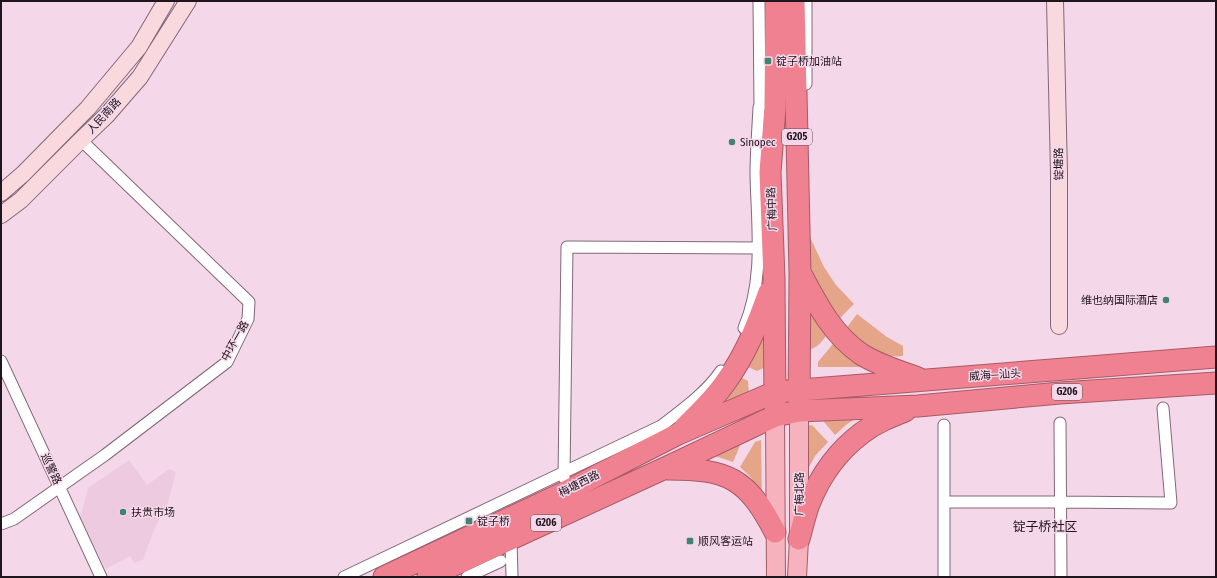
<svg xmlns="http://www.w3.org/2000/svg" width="1217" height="578" viewBox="0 0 1217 578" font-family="'Fira Sans Condensed','Noto Sans SC',sans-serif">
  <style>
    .built { fill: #eecae1 }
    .green { fill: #e4a589 }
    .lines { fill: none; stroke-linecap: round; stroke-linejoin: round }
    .street-casing { stroke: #816878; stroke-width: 13 }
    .secondary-casing { stroke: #816878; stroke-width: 18 }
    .primary-casing { stroke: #a75b68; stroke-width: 20 }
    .highway-casing { stroke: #a75b68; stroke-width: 23 }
    .street { stroke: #fff; stroke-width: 11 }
    .secondary { stroke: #fad9de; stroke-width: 16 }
    .primary { stroke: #f6b3bd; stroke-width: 18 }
    .highway { stroke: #f08191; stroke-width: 21 }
    .poi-dot { fill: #418271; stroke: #f5d7ea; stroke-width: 1.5 }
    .labels { text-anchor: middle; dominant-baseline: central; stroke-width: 3; stroke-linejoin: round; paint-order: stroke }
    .shield { fill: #f5d7ea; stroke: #5f4f5a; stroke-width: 1 }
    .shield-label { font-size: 10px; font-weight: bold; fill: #1f151c }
    .poi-label { font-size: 11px; fill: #1f151c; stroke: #f5d7ea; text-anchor: start }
    .street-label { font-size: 11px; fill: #1f151c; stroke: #f5d7ea }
    .quarter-label { font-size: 13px; fill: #1f151c; stroke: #f5d7ea }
  </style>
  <rect width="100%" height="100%" fill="#f5d7ea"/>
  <path class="built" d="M129,460L147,485L169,469L176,472L167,506L156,525L143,560L134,563L130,556L106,569L80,518L88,488Z"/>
  <path class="green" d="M809,235L824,267L836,285L854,304L838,320L815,281L807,254Z
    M810,304L830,331C821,342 818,349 804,351Z
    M857,314L887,337L903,346V356C900,356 896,357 893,356C877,355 858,340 845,330Z
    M768,319V366L757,371L748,367Z
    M837,339L879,367H818V362Z
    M740,377L748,381L749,394L711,413Z
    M819,416L857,418L847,424L835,435Z
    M812,425L828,442L815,456L808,469L802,427Z
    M743,439L733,462L712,455Z
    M761,440L762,500C760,486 750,476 740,467L755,442Z"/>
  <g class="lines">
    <defs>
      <path id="street" d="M806,1V84
        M744,328C765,279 757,225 756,174C756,151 758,129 759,107H760L759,1
        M1,361L101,577
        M1060,423L1061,577
        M564,478L567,247L765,248
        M944,502H1060L1171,503L1163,408
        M1,524L14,519L105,455L227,362L248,319L249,302L81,140
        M511,539L512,577
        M344,577L661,426C682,410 706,393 721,371
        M467,577L501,561
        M944,577V425"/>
      <path id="secondary" d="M1055,1L1059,173V326
        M1,193L23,174L88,108L139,47L166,1
        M1,215L21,200L81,140L107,115L140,77L188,1"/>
      <path id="primary" d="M775,416L776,577
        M797,577L799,539V411"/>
      <path id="highway" d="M794,1L800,274L799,404
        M801,274C817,304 832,334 861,354C878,365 899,371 918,378
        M775,406L774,278L770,172L775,108L776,1
        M685,427C699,413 714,399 725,383C746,354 757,326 769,292
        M668,469C728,469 747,478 775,532
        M799,539C802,528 805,515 809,504C820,476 838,451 862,433C875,423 890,417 905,411
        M384,577L563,493L678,434L775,392L1216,357
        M428,577L663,469L775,416L799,411L918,406L1060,393L1216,383"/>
    </defs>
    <use href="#street" class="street-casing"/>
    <use href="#secondary" class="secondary-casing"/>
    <use href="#primary" class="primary-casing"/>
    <use href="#highway" class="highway-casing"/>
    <use href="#street" class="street"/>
    <use href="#secondary" class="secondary"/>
    <use href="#primary" class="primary"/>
    <use href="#highway" class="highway"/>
  </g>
  <g class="poi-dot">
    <rect x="764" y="57" width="8" height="8" rx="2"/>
    <circle cx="732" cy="142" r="4"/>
    <circle cx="1166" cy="300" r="4"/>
    <circle cx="123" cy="512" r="4"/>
    <rect x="465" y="517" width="8" height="8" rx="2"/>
    <rect x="686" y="537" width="8" height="8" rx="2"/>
  </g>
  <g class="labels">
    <g class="shield">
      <rect x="782" y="129" width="30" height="16" rx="3"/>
      <rect x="1052" y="384" width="30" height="16" rx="3"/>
      <rect x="531" y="515" width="30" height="16" rx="3"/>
    </g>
    <g class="shield-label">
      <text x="797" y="137">G205</text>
      <text x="1067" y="392">G206</text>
      <text x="546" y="523">G206</text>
    </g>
    <g class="poi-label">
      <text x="776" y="61">锭子桥加油站</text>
      <text x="740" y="142">Sinopec</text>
      <text x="1158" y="300" text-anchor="end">维也纳国际酒店</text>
      <text x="131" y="512">扶贵市场</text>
      <text x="477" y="521">锭子桥</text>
      <text x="698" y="541">顺风客运站</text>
    </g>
    <g class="street-label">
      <text transform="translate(104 116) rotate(-47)">人民南路</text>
      <text transform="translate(1059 164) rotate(-91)">锭塘路</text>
      <text transform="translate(772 209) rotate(-92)">广梅中路</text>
      <text transform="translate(235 341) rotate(-61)">中环一路</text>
      <text transform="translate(995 375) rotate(-4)">威海—汕头</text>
      <text transform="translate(51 469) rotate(65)">巡警路</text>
      <text transform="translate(579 484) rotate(-27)">梅塘西路</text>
      <text transform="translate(799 494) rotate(-90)">广梅北路</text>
    </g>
    <g class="quarter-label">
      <text x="1045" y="526">锭子桥社区</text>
    </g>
  </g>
  <rect width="1217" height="578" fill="none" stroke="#1f151c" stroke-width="4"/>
</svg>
